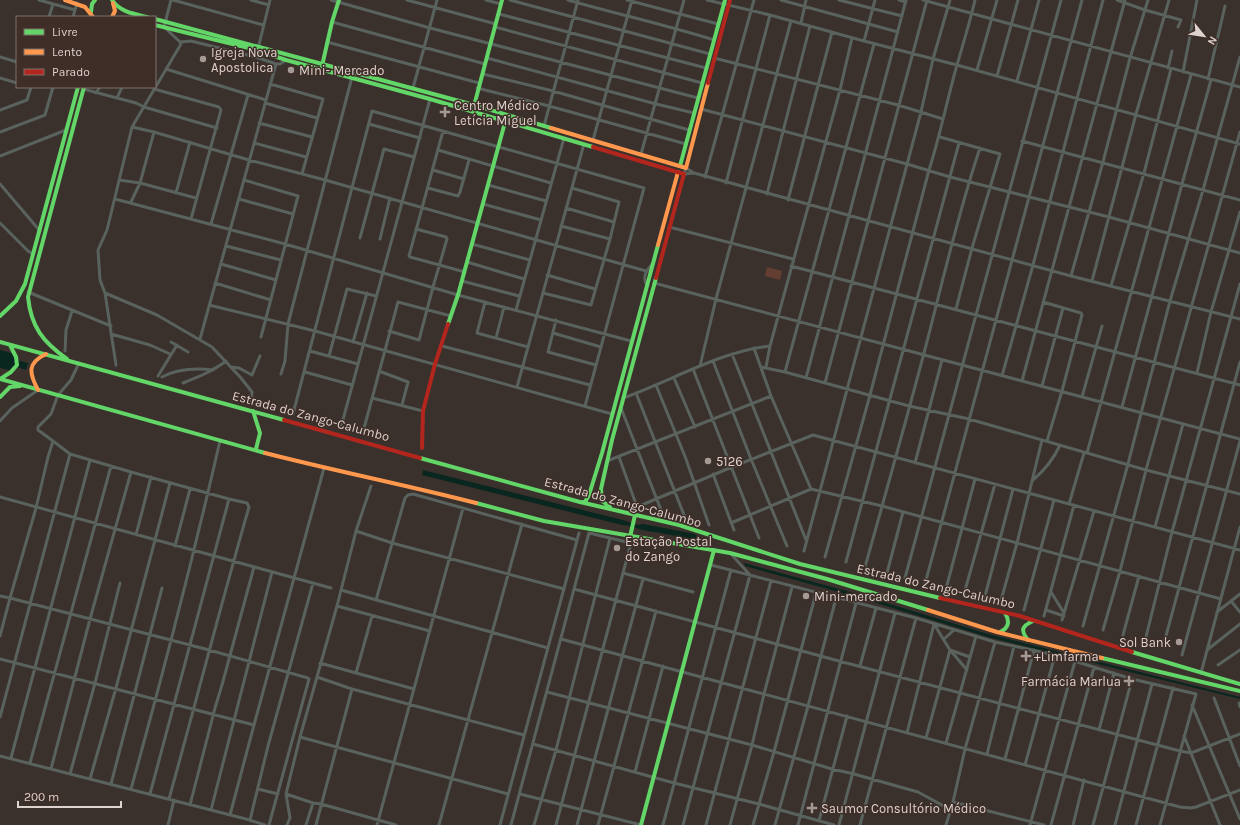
<svg xmlns="http://www.w3.org/2000/svg" width="1240" height="825" viewBox="0 0 1240 825" font-family="Karla,sans-serif">
  <style>
    .green { fill: #643f31 }
    .water { fill: #09261f }
    .lines { fill: none; stroke-linecap: round; stroke-linejoin: round }
    .street { stroke: #5a625e; stroke-width: 3 }
    .fast { stroke: #63d668; stroke-width: 4 }
    .slow { stroke: #ff974d; stroke-width: 4 }
    .jam { stroke: #b3261e; stroke-width: 4 }
    .poi-dot { fill: #a59a96; stroke: #3f2e28; stroke-width: 1.5 }
    .labels { text-anchor: middle; dominant-baseline: central; stroke-width: 3; stroke-linejoin: round; paint-order: stroke }
    .poi-label { font-size: 13px; fill: #ded3cf; stroke: #3f2e28; text-anchor: start }
    .street-label { font-size: 13px; fill: #ded3cf; stroke: #3f2e28 }
  </style>
  <rect width="100%" height="100%" fill="#3a312d"/>
  <path class="green" d="M767,267L782,271L780,280L765,276Z"/>
  <path class="water" d="M0,350L14,354L16,360L28,363L26,370L14,366L9,370L0,368Z
    M423,470L623,520L636,525L643,524L695,534L697,536V538L694,539L642,530L630,526L622,525L422,475Z
    M744,563L854,593L988,634L1240,697V699L988,637L853,596L745,566Z"/>
  <g class="lines">
    <path class="street" d="M39,0L75,10
      M173,0L263,25
      M251,0L269,5
      M331,0L430,28L698,98
      M407,0L496,24
      M486,0L501,4
      M510,0L710,54
      M568,0C617,14 666,25 714,40
      M627,0L718,24
      M707,0L770,15L864,41L957,65L1240,144
      M781,0L898,32
      M839,0L902,16
      M899,0L906,2
      M923,0L1240,87
      M1117,0L1145,10L1181,20L1178,27
      M499,14L706,68
      M49,17L53,4
      M73,17L77,3
      M332,22L485,64
      M801,23L806,0
      M495,27L702,83
      M864,41L875,0
      M180,42L191,41L256,57
      M327,42L479,83
      M0,57L17,62
      M487,58L656,104L694,113
      M714,58L898,105L943,119
      M276,64H280L286,60
      M1168,68L1172,51
      M166,69L266,100
      M977,70L997,0
      M1183,72L1197,0
      M483,74L553,91L689,130
      M997,76L1018,0
      M0,78L17,83
      M1208,79L1225,6
      M1017,81L1039,0
      M270,84L323,99L302,174
      M413,88L437,0
      M477,88L549,106L686,144
      M83,89L136,103L144,107L217,128
      M154,89L219,107L221,110L191,219
      M96,93L100,87
      M117,98L122,87
      M265,103L317,118
      M701,109L907,164L950,177L1109,217L1240,253
      M0,110L27,100L31,87
      M259,123L312,137
      M369,124L420,138
      M544,126L578,0
      M132,127L154,132L249,160L325,180L646,271
      M443,131L409,256L410,257L465,272
      M0,132L45,115L53,87
      M940,137L1000,154L972,248L956,309
      M593,140L632,0
      M1022,141L1240,200
      M254,143L306,157
      M438,150L551,183
      M641,154L684,0
      M0,156L66,130
      M433,170L464,179
      M694,173L684,174L686,168L694,173L1071,276L1240,319
      M705,177L754,0
      M119,180L140,183L196,198
      M244,180L298,196L261,337
      M726,183L770,15
      M0,184L40,231
      M488,185L546,201
      M428,188L458,196L460,192L469,160
      M176,193L190,142
      M767,194L810,26
      M115,199L285,244L458,295L631,341
      M239,199L293,214
      M788,200L832,32
      M131,202L140,183L154,132
      M483,204L541,220
      M566,208L614,222
      M0,223L28,251L33,254
      M211,224L248,95
      M561,226L610,239
      M669,227L793,259
      M360,238L384,149L414,157
      M380,239L390,198
      M472,244L530,260
      M226,246L281,260
      M467,262L524,279
      M221,264L276,280
      M791,266L1240,385
      M547,275L595,289
      M1071,276L1103,162L1130,58L1148,0
      M462,281L519,296
      M1092,281L1136,114L1169,0
      M215,283L271,300
      M654,283L1240,439
      M647,286C642,276 646,271 653,263
      M1111,286L1144,173L1171,69
      M28,292L111,326
      M105,293L157,315L212,347L241,378L252,392L251,404
      M543,293L591,305L610,239L619,202L572,188
      M485,302L477,333L528,347
      M1043,302L1081,313L1082,315L1062,391L1047,441
      M209,305L315,331L612,414
      M516,310L564,138
      M556,320L548,352L596,365
      M389,331L419,340L433,287L447,239L446,237L416,229
      M553,333L601,347
      M111,334L150,345L170,354
      M496,338L504,307
      M200,339L276,64L256,57L270,0
      M171,342L188,352
      M353,342L367,293
      M442,346L590,385
      M754,348L771,396L811,489L882,506L1221,599
      M65,351L66,330L72,311
      M310,351L358,364
      M732,354L806,540
      M329,356L347,289L376,296
      M713,361L751,459L787,546
      M116,365L105,293L100,280L98,250L107,230L132,127L181,44L180,42L164,27L171,0
      M700,366L716,299L791,21
      M231,367L239,368L252,375L260,356
      M761,367L785,372L909,406L969,419L1146,470L1240,494
      M766,367L770,346L840,90L852,38
      M693,369L759,538
      M379,371L408,382L402,405
      M305,372L352,385
      M785,372L874,44
      M1197,373L1211,312L1240,212
      M281,374L285,361L288,324L352,77
      M158,376L177,345
      M1002,376L1033,265L1103,0
      M162,377C177,369 196,368 213,370
      M674,378L695,427
      M806,378L906,0
      M1022,381L1125,0
      M183,383C198,377 213,371 226,361
      M825,383L927,0
      M656,385L686,459L709,525
      M1042,386L1063,308
      M517,387L584,144
      M636,393L686,520
      M1082,397L1102,326
      M372,398L423,411
      M623,398C671,381 721,351 770,346
      M1122,407L1182,184L1211,80
      M621,408L663,515
      M293,414L372,111L644,188L585,406
      M0,421L12,408L38,390
      M341,427L430,99
      M363,432L398,302L451,316
      M53,441L38,430V427L51,414L58,395L71,380L79,363
      M1087,453L1191,75
      M619,457L637,507L732,467L813,435L1240,550
      M607,461L771,396
      M915,463L942,360
      M713,474L734,530
      M1033,480C1045,470 1054,458 1060,445
      M0,497L331,588
      M1069,504L1084,453
      M731,523L811,489
      M1155,527L1183,424
      M356,531L392,543L564,589
      M136,535L151,477
      M175,546L190,489
      M804,551L921,112L933,59L950,0
      M825,557L870,395L929,170C940,136 947,100 957,65C963,44 970,22 975,0
      M846,562L959,143
      M711,565L916,618L995,642L1055,655L1025,765
      M865,567C885,496 905,425 924,353C942,285 957,216 980,148
      M623,573L693,592
      M887,573L903,512
      M905,578L1061,0
      M925,584L1082,0
      M574,589L839,661L1180,751L1191,753L1240,734
      M946,589L975,479
      M341,590L548,648
      M1051,592L1064,613
      M964,594L995,484
      M0,596L10,598L36,508L48,457L53,441L70,454L131,472L229,499L150,794
      M376,600L405,498L408,495L413,494L577,540
      M984,600L1013,489
      M1231,601L1240,612
      M1000,604L1017,543L1042,440
      M337,606L430,631
      M1024,610L1054,500
      M1046,610L1064,616
      M1217,612L1240,594
      M1044,616L1074,505
      M1062,620L1094,511
      M934,624L950,650L967,670
      M1083,626L1128,464L1170,301L1203,190L1240,57
      M1103,630L1120,571L1146,470L1240,132
      M1123,635L1139,576
      M0,636L10,598L209,650L308,678L309,679L269,825
      M561,639L1180,807L1191,808L1196,807L1240,790
      M944,639L954,630
      M1145,641L1172,532L1240,284
      M1163,647L1240,362
      M1207,650L1240,624
      M1055,655L1132,679L1196,694L1160,825
      M1182,655L1240,441
      M0,659L254,725L324,468
      M320,663L414,689
      M1218,665L1240,650
      M860,666L876,608
      M356,673L372,616
      M1201,673L1240,527
      M317,677L352,689L524,735
      M547,692L752,745L832,769L854,774L918,792L951,810
      M1214,698L1240,766
      M1239,703L1240,707
      M1192,705L1240,819
      M0,717L70,454
      M1099,730L1114,673
      M907,733L934,624
      M1184,736L1220,825
      M300,737L508,794
      M926,738L950,650L970,657
      M946,743L976,636
      M533,744L674,783L759,804L834,825
      M987,754L1014,646
      M0,756L246,819L265,825
      M11,758L90,460
      M1005,759L1034,650
      M30,763L111,466
      M51,769L90,619L131,472
      M635,772L663,666
      M70,774L95,683L120,583
      M90,779L116,688L170,483
      M111,784L162,588
      M131,789C163,674 193,558 220,441
      M258,789L278,794
      M286,794L313,803L321,804L396,825
      M520,794L641,825
      M169,799C196,702 221,604 249,507L247,503L229,499
      M953,802L1044,825
      M190,805L215,708L222,685L254,567
      M211,810L272,572
      M230,815L254,725
      M250,820L268,746L313,583
      M819,821L847,716
      M168,825L174,800
      M287,825L290,818L286,794L300,737L337,606L356,531L371,486
      M306,825L313,803
      M316,825L352,689
      M377,825L463,508
      M439,825L522,524
      M500,825L579,533
      M511,825L589,533
      M534,825L556,750L610,538
      M556,825L631,543L589,533
      M577,825L643,579
      M598,825L656,611
      M663,825C686,740 709,655 731,570
      M683,825L750,575L731,554
      M706,825L771,581
      M730,825L752,745L764,694L792,587
      M753,825L774,752L816,593
      M775,825L808,706L836,598
      M798,825L856,603
      M839,825L895,613
      M860,825L916,618
      M946,825L953,802L965,749L995,642
      M1030,825L1075,661
      M1051,825L1094,667
      M1073,825L1084,780
      M1093,825L1132,679
      M1115,825L1152,684
      M1136,825L1173,688"/>
    <path class="fast" d="M112,0C120,12 134,14 147,17
      M91,12L92,4L95,0
      M155,19L474,105L551,128
      M155,25L253,49L286,60L430,99L593,147
      M322,66L332,22L339,0
      M474,106L502,0
      M680,166L725,0
      M0,316L16,301L25,284L78,87
      M448,324L458,295L507,115
      M0,342L284,420
      M67,359C43,342 31,327 28,297L84,87
      M0,379L265,453
      M0,379L11,372L17,365L16,357L10,345
      M0,397L10,387L20,386
      M253,411L260,433L256,449
      M420,458L580,502L679,525L800,564L940,598
      M582,502H585L589,495L602,453L658,245
      M476,503L544,521L730,553L827,579L928,610
      M610,507L602,501L601,489L612,440L656,278
      M630,537L635,515
      M1000,632C1009,628 1010,621 1005,613
      M1028,640C1020,630 1022,626 1033,621
      M1132,652L1240,684
      M1102,658L1240,691
      M641,825L714,550"/>
    <path class="slow" d="M65,0L85,7L93,17
      M112,17L115,11L113,3
      M551,128L686,168L708,83
      M658,245L678,172
      M38,390C29,373 27,363 46,354
      M265,453C335,471 406,485 476,503
      M928,610L997,632L1102,658"/>
    <path class="jam" d="M708,83L730,0
      M593,147L684,174L656,278
      M284,420L420,458
      M422,448L423,411L435,364L448,324
      M940,598L1020,616L1132,652"/>
  </g>
  <g class="poi-dot">
    <circle cx="203" cy="59" r="4"/>
    <circle cx="291" cy="70" r="4"/>
    <path d="M443 106h4v4h4v4h-4v4h-4v-4h-4v-4h4z"/>
    <circle cx="708" cy="461" r="4"/>
    <circle cx="617" cy="548" r="4"/>
    <circle cx="806" cy="596" r="4"/>
    <circle cx="1179" cy="642" r="4"/>
    <path d="M1024 650h4v4h4v4h-4v4h-4v-4h-4v-4h4z"/>
    <path d="M1127 675h4v4h4v4h-4v4h-4v-4h-4v-4h4z"/>
    <path d="M810 802h4v4h4v4h-4v4h-4v-4h-4v-4h4z"/>
  </g>
  <g class="labels">
    <g class="poi-label">
      <text x="211" y="52">Igreja Nova<tspan x="211" dy="15">Apostolica</tspan></text>
      <text x="299" y="70">Mini- Mercado</text>
      <text x="454" y="105">Centro Médico<tspan x="454" dy="15">Letícia Miguel</tspan></text>
      <text x="716" y="461">5126</text>
      <text x="625" y="541">Estação Postal<tspan x="625" dy="15">do Zango</tspan></text>
      <text x="814" y="596">Mini-mercado</text>
      <text x="1171" y="642" text-anchor="end">Sol Bank</text>
      <text x="1034" y="656">+Limfarma</text>
      <text x="1121" y="681" text-anchor="end">Farmácia Marlua</text>
      <text x="821" y="808">Saumor Consultório Médico</text>
    </g>
    <g class="street-label">
      <text transform="translate(311 416) rotate(15)">Estrada do Zango-Calumbo</text>
      <text transform="translate(623 502) rotate(15)">Estrada do Zango-Calumbo</text>
      <text transform="translate(936 586) rotate(13)">Estrada do Zango-Calumbo</text>
    </g>
  </g>
  <rect x="16" y="16" width="140" height="72" fill="#3f2e28" stroke="#7f706b"/>
  <rect x="24" y="29" width="20" height="6" fill="#63d668" stroke="#7f706b"/>
  <text x="52" y="36" font-size="12" fill="#ded3cf">Livre</text>
  <rect x="24" y="49" width="20" height="6" fill="#ff974d" stroke="#7f706b"/>
  <text x="52" y="56" font-size="12" fill="#ded3cf">Lento</text>
  <rect x="24" y="69" width="20" height="6" fill="#b3261e" stroke="#7f706b"/>
  <text x="52" y="76" font-size="12" fill="#ded3cf">Parado</text>
  <g transform="translate(1204 36) rotate(120)" stroke="#3f2e28" stroke-width="3" paint-order="stroke">
  <path d="M0-3L7 15L0 10L-7 15Z" fill="#ded3cf"/>
  <text y="-6" font-size="11" font-weight="bold" text-anchor="middle" fill="#ded3cf">N</text>
  </g>
  <path d="M18 801v6h103v-6" fill="none" stroke="#ded3cf" stroke-width="2"/>
  <text x="24" y="801" font-size="12" fill="#ded3cf" stroke="#3f2e28" stroke-width="3" paint-order="stroke">200 m</text>
</svg>
